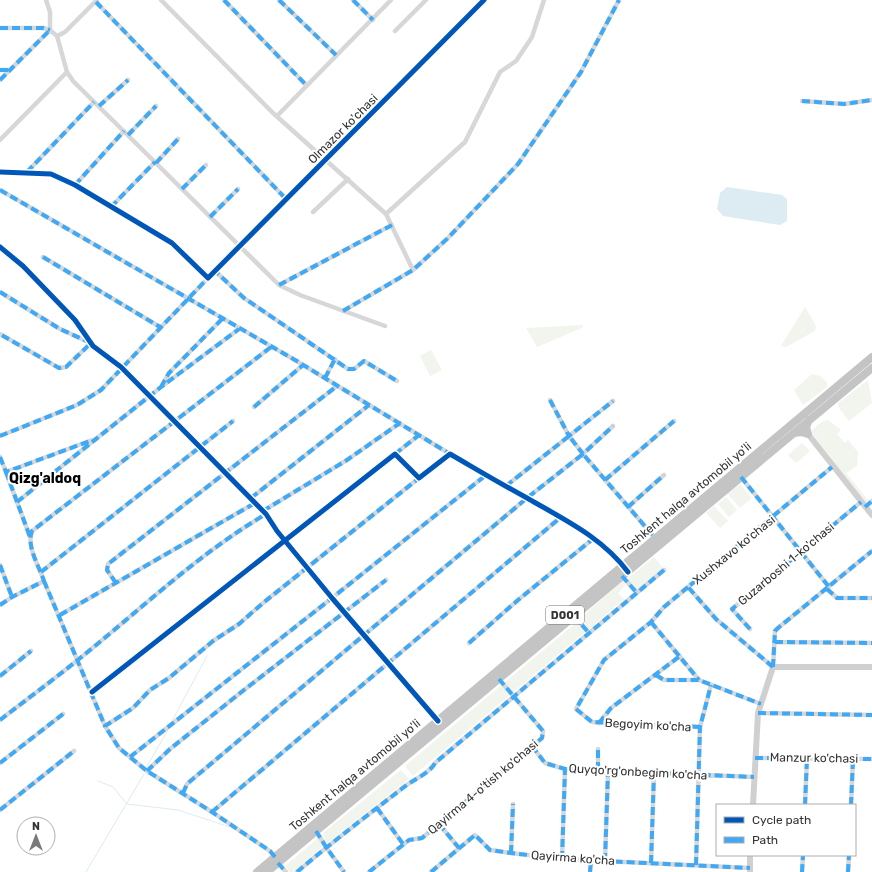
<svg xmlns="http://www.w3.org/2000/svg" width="872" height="872" viewBox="0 0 872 872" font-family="Rubik,sans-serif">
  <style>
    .green { fill: #f1f5ed }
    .water { fill: #ddebf3 }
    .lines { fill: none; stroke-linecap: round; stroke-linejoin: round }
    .stream { stroke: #ddebf3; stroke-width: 1 }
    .street { stroke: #d7d7d7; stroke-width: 4.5 }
    .secondary { stroke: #d0d0d0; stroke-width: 6 }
    .highway { stroke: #c4c4c4; stroke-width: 8 }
    .quiet { stroke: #3fa9f5; stroke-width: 4; stroke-dasharray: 8 4; stroke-linecap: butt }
    .cycleway-casing { stroke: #fff; stroke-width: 8 }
    .cycleway { stroke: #0057b8; stroke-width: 5 }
    .labels { text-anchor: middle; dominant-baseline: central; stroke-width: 4; stroke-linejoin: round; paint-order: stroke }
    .shield { fill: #fff; stroke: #707070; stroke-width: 1 }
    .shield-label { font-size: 11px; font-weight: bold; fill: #333 }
    .street-label { font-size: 12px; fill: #333; stroke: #fff }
    .quarter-label { font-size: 14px; font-weight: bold; fill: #000; stroke: #fff }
  </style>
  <rect width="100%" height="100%" fill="#fff"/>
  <path class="green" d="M805,307L816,326L815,331L786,347L781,346Z
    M583,325L582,328L537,347L526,328Z
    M431,350L442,370L430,376L420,356Z
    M812,374L820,376L827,382V387L803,405L794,390Z
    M868,380L872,403L849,421L839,408L838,403Z
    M828,420L841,430L837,434L845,443L848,440L858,452L857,466L846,473L868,500L865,503L812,433V430L823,421Z
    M802,443L810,451L796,463L788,455Z
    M740,484L752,498L740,508L728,494Z
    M726,497L737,510L729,517L718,504Z
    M714,506L728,521L720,528L706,513Z
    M654,557L663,568L637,590L627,579Z
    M624,580L625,586L618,593L624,599L589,629L580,621V618Z
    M577,622L585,632L413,776L405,766Z
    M401,770L409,779L326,844L323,833Z
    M318,838L322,847L293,872H290L285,866Z"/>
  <path class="water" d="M727,187L782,195L787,199V221L780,225L723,216L717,209L720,193Z"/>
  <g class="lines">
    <path class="stream" d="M172,721L207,656
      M147,766L168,730
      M98,781L113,787L127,804L178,810L233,828
      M86,872L144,774"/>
    <path class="street" d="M161,0L273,113L386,214L413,270
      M224,0L306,85
      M279,0L336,55
      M353,0L373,20
      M96,2L287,200
      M0,28H43L50,30L57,36L67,72L73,81L279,285L300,295L385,326
      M395,31L426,0
      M57,36L65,32L97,0
      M0,70H10
      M0,80L50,30V12L46,0
      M802,101L844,104L872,100
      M99,106L128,80
      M277,116L391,0
      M128,135L156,106
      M0,140L67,72
      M156,163L178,139
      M0,172L51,174L75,185L172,243L208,278L484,0
      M27,172L94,102
      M75,185L124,131
      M182,189L206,165
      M0,190L295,360L450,454
      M111,207L155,162
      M313,212L348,179
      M386,214L465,142L500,72L516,61L532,37L544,0
      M210,217L238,189
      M0,247L23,266L75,320L93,346L121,367L266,514L277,531L332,598L438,721
      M43,257L160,327
      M215,271L244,298L348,369H354L364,361L397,381
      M279,285L392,225
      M0,292L60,329L91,343L66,367L59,368L0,334
      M343,311L413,270L448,238L518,164L581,72L619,0
      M325,378L335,359
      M161,387L169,373L222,319
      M550,400L569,436L613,401
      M254,407L303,365
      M0,436L77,405L101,390L208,278
      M395,454L419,435
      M0,457L6,472L92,440
      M6,472L30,537
      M741,477L829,587
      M605,480L674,421
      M506,486L569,436L583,454L613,426
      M251,498L369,405
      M17,502L161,387L239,329
      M628,507L664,475
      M865,507L872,501
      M263,511L347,460L400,423
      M0,565L12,597
      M41,572L233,421
      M622,576L637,593
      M44,581L105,726
      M116,583L107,570L108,564L337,386
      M688,587L664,607L651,622L604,660L576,709L592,722L700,727
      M827,589L837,598H872
      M0,605L12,597L44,581C39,566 26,546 32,531L271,347
      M60,615L255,503
      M574,616L589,633
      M651,622L699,680
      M750,629L732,609L861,502
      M775,642L872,643
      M469,643L518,600L594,538
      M773,667L716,619L688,587L832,467
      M773,667L775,631L778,628L872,551
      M656,675L664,680H699L761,704
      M0,676L31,651
      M92,692L395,454L419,478L450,454L579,528L594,538L624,567
      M758,713L872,715
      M0,720C26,700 53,680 79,659C140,610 198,554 266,514
      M599,723L611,708L680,656
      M532,746L545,763L565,769L754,777
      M130,757L332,598L486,475
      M755,758L872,759
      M0,763L63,714
      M598,770V749
      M147,771L170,749L244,690L386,580
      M183,793L187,784L194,778L527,498L583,454L655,538
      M805,805L807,758
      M851,805L853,759
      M377,808L403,844
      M0,810L74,751
      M212,812L561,517
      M439,824L459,848
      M316,831L326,847L344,872
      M511,853L513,804
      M275,857L270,851L212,812L147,771L119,748L105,726L133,708L150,690L169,678L213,641L239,624L263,603L419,478
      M562,859L565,769
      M605,861L608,771
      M278,863L286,872
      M651,863L654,773
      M696,865L700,727L711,685
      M297,872C332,842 368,815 404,787C414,779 429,774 435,763L664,570
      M369,872L409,840L422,838L542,738L543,731L499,679
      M431,872L475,835L490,850L511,853L562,859L750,868
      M590,872L591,860
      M802,872L803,855
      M848,872L849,855"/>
    <path class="secondary" d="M808,434L872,515
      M753,805L758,713L773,667H872
      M750,872V855"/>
    <path class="highway" d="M794,433L801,432L808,434L806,427L809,420
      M257,872L872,357
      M267,872L872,368"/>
    <path class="quiet" d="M224,0L306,85
      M279,0L336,55
      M353,0L373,20
      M96,2L287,200
      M0,28H43L50,30
      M0,70H10
      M0,80L50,30
      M802,101L844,104L872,100
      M99,106L128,80
      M128,135L156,106
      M156,163L178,139
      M27,172L94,102
      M75,185L124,131
      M182,189L206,165
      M0,190L295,360L450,454
      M111,207L155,162
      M210,217L238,189
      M43,257L160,327
      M213,273L215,271L244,298L348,369H354L364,361L397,381
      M279,285L392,225
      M0,292L60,329L91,343L66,367L59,368L0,334
      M343,311L413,270L448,238L518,164L581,72L619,0
      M325,378L335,359
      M161,387L169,373L222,319
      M550,400L569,436L613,401
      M254,407L303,365
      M0,436L77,405L101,390L208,278
      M395,454L419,435
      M0,457L6,472L90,441
      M6,472L30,537
      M741,477L829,587
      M605,480L674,421
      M506,486L569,436L583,454L613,426
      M251,498L369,405
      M17,502L161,387L239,329
      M628,507L664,475
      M865,507L872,501
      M263,511L347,460L400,423
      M0,565L12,597
      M41,572L233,421
      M622,576L637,593
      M44,581L105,726
      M116,583L107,570L108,564L337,386
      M688,587L664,607L651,622L604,660L576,709L592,722L700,727
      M827,589L837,598H872
      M0,605L12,597L44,581C39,566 26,546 32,531L271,347
      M60,615L255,503
      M574,616L589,633
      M651,622L699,680
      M750,629L732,609L861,502
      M775,642L872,643
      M469,643L518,600L594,538
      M773,667L716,619L688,587L832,467
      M773,667L775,631L778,628L872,551
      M656,675L664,680H699L761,704
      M0,676L31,651
      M758,713L872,715
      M0,720C26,700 53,680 79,659C140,610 198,554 266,514
      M599,723L611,708L680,656
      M532,746L545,763L565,769L754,777
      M130,757L332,598L486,475
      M755,758L872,759
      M0,763L63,714
      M598,770V749
      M147,771L170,749L244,690L386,580
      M183,793L187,784L194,778L527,498L583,454L655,538
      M805,805L807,758
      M851,805L853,759
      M377,808L403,844
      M0,810L74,751
      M212,812L561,517
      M439,824L459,848
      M316,831L326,847L344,872
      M511,853L513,804
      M275,857L270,851L212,812L147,771L119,748L105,726L133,708L150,690L169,678L213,641L239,624L263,603L419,478
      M562,859L565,769
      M605,861L608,771
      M278,863L286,872
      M651,863L654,773
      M696,865L700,727L711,685
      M297,872C332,842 368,815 404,787C414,779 429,774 435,763L664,570
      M369,872L409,840L422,838L542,738L543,731L499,679
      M431,872L475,835L490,850L511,853L562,859L750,868
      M590,872L591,860
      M802,872L803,855
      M848,872L849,855"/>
    <defs>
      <path id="cycleway" d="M0,172L51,174L75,185L172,243L208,278L484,0
        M0,247L23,266L75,320L93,346L121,367L266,514L277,531L332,598L438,721
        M92,692L395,454L419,478L450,454C476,469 501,484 527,498C563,519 602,537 628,572"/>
    </defs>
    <use href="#cycleway" class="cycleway-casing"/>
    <use href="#cycleway" class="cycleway"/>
  </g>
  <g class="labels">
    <rect class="shield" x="546" y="606" width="38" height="18" rx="3"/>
    <g class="shield-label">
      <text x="565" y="615">D001</text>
    </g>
    <g class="street-label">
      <text transform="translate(343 129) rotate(-45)">Olmazor ko'chasi</text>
      <text transform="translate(686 498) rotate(-40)">Toshkent halqa avtomobil yo'li</text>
      <text transform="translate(734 550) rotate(-39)">Xushxavo ko'chasi</text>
      <text transform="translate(786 564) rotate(-40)">Guzarboshi 1-ko'chasi</text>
      <text transform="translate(648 725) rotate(3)">Begoyim ko'cha</text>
      <text transform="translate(814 758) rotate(1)">Manzur ko'chasi</text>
      <text transform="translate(638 772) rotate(3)">Quyqo'rg'onbegim ko'cha</text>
      <text transform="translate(355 775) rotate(-40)">Toshkent halqa avtomobil yo'li</text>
      <text transform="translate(483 787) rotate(-40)">Qayirma 4-o'tish ko'chasi</text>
      <text transform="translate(573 858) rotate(4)">Qayirma ko'cha</text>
    </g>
    <g class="quarter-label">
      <text x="45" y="478">Qizg'aldoq</text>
    </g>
  </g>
  <rect x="716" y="804" width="140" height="52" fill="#ffffff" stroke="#adadad"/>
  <rect x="724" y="817" width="20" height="6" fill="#0057b8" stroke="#adadad"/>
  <text x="752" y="824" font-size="12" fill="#333333">Cycle path</text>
  <rect x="724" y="837" width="20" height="6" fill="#3fa9f5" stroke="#adadad"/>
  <text x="752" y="844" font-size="12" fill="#333333">Path</text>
  <g transform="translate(36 836)"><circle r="19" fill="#ffffff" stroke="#adadad"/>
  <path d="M0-3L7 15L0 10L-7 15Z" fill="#7a7a7a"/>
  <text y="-6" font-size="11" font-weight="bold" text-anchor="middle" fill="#333333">N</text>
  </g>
</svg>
